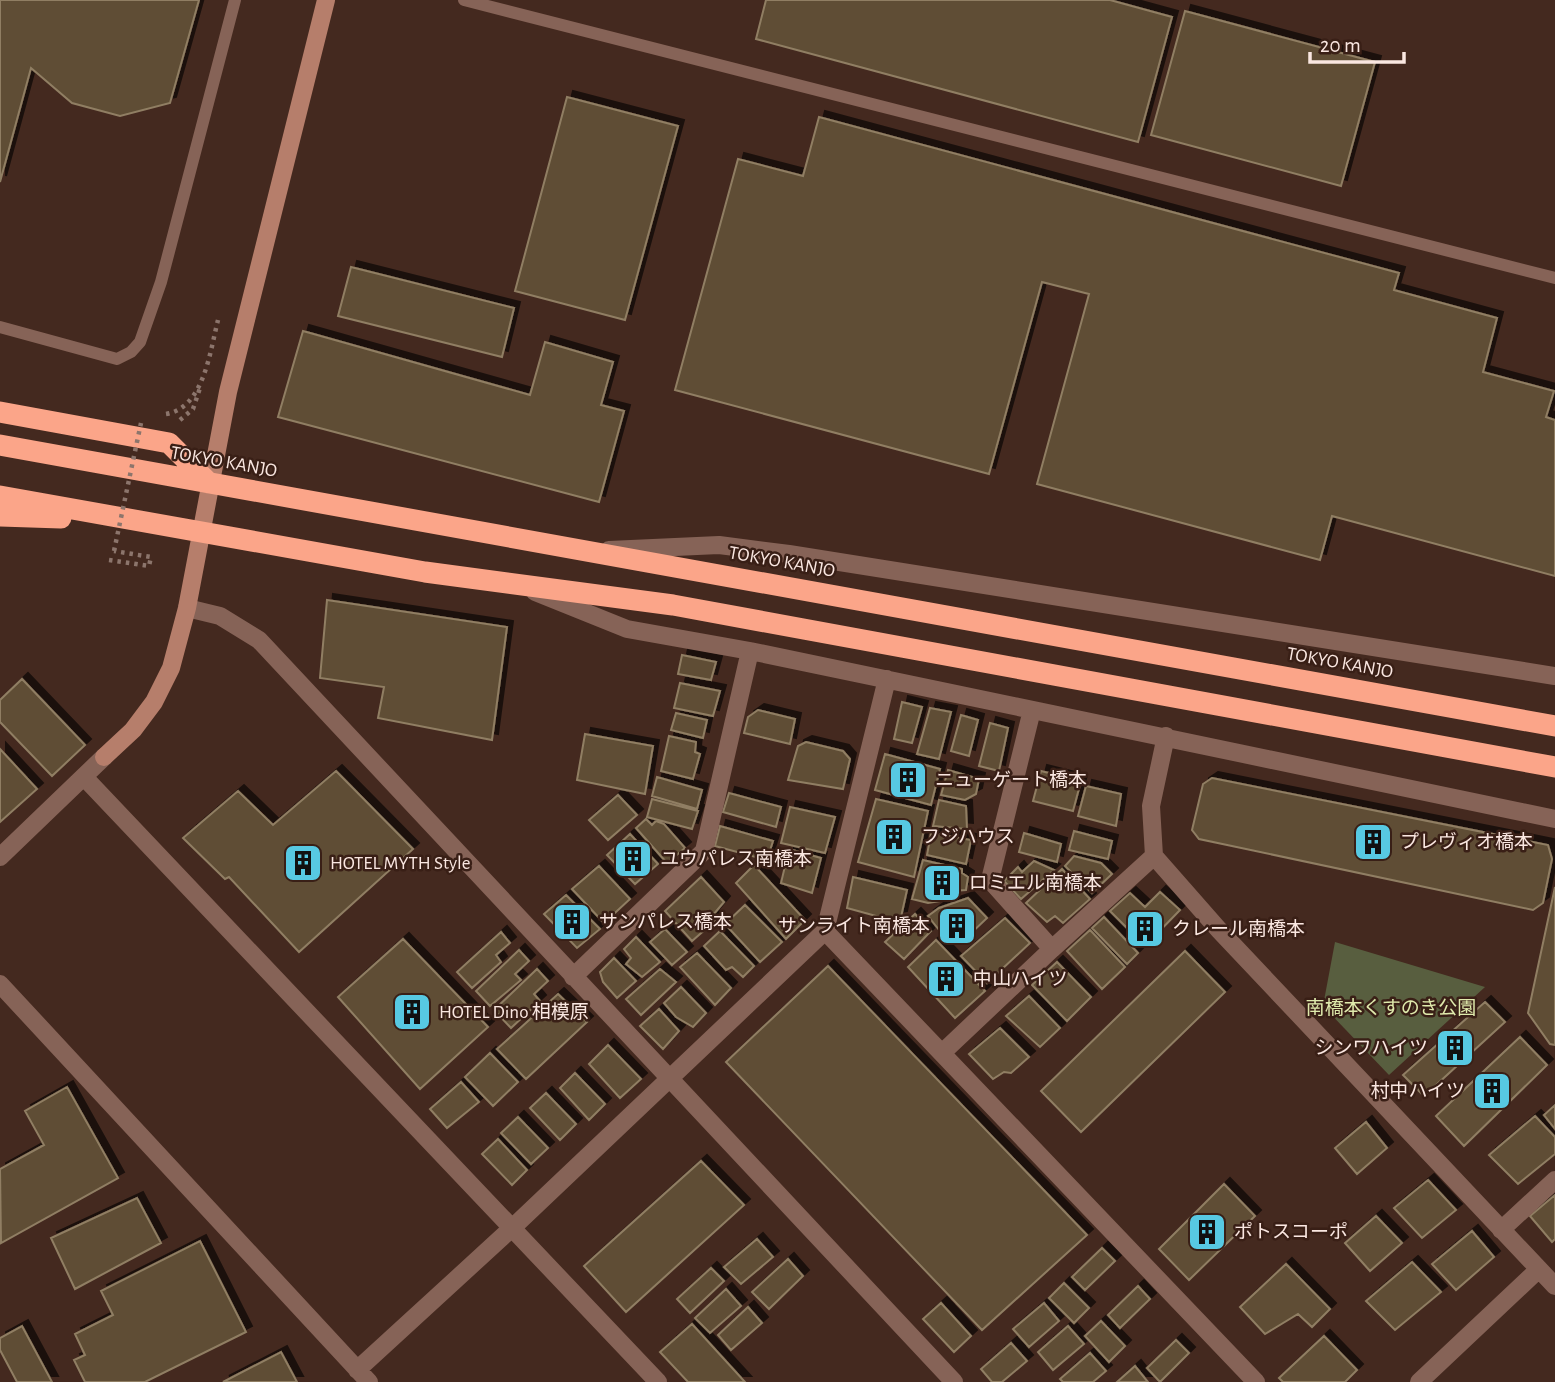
<svg xmlns="http://www.w3.org/2000/svg" width="1555" height="1382" viewBox="0 0 1555 1382" font-family="'Alegreya Sans','Noto Sans JP',sans-serif">
  <style>
    .green { fill: #585e3f }
    .building { fill: #5e4e35; stroke: #907e63; stroke-width: 2; filter: url(#shadow) }
    .lines { fill: none; stroke-linecap: round; stroke-linejoin: round }
    .path { stroke: #8c756c; stroke-width: 4.5; stroke-dasharray: 3.5 5; stroke-linecap: butt }
    .lane { stroke: #866357; stroke-width: 12 }
    .street { stroke: #866357; stroke-width: 18 }
    .secondary { stroke: #b67e6b; stroke-width: 18 }
    .highway { stroke: #fba589; stroke-width: 21 }
    .path-bridge { stroke: #8c756c; stroke-width: 4.5; stroke-dasharray: 3.5 5; stroke-linecap: butt }
    .labels { text-anchor: middle; dominant-baseline: central; stroke-width: 5; stroke-linejoin: round; paint-order: stroke }
    .street-label { font-size: 19px; fill: #fae7e1; stroke: #391f16 }
    .poi-label { font-size: 19px; fill: #fae7e1; stroke: #391f16; text-anchor: start }
    .park-label { font-size: 19px; fill: #dfeaac; stroke: #391f16 }
  </style>
  <defs>
    <filter id="shadow"><feDropShadow dx="6" dy="-6" stdDeviation="0" flood-color="#0009"/></filter>
  </defs>
  <rect width="100%" height="100%" fill="#44291f"/>
  <path class="green" d="M1335,942L1485,987L1389,1075L1323,1006Z"/>
  <path class="building" d="M0,0H199L170,103L120,116L72,103L31,68L0,182Z
    M766,0H1110L1172,17L1138,142L756,39Z
    M1185,11L1375,62L1341,186L1151,135Z
    M567,97L678,126L625,320L515,291Z
    M819,117L1399,273L1394,290L1497,318L1483,372L1554,391L1546,417L1555,420V576L1332,516L1320,560L1037,484L1089,294L1042,282L989,474L675,390L738,159L803,176Z
    M351,267L514,308L502,357L338,316Z
    M303,331L530,395L545,342L613,362L601,405L624,411L599,502L278,417Z
    M327,600L507,627L492,740L378,718L384,687L320,678Z
    M682,655L716,662L711,680L678,674Z
    M22,679L85,745L52,776L0,722V700Z
    M680,683L720,691L713,716L674,708Z
    M902,702L922,707L912,743L894,739Z
    M930,708L951,712L939,759L917,754Z
    M758,710L795,719L790,744L744,733L748,717Z
    M676,713L707,720L703,738L671,730Z
    M961,715L978,720L969,756L951,751Z
    M990,723L1008,728L999,771L979,766Z
    M585,734L653,746L645,794L577,780Z
    M669,736L696,742L695,752L700,754L693,779L661,771Z
    M806,742L843,751L850,759L843,789L788,780L798,746Z
    M0,749L37,789L0,822Z
    M885,754L940,769L931,805L875,790Z
    M948,770L979,779L976,794L965,800L941,795Z
    M336,771L413,849L299,952L229,877L225,879L183,838L238,791L273,825Z
    M1041,771L1081,781L1073,811L1033,801Z
    M657,777L702,790L697,809L652,796Z
    M1212,778L1548,845L1552,859L1543,903L1533,910L1199,839L1192,830L1203,784Z
    M1086,786L1121,794L1116,826L1078,816Z
    M729,793L781,807L776,827L723,812Z
    M618,795L637,815L608,840L589,820Z
    M652,799L698,811L692,829L647,817Z
    M876,799L928,811L914,877L858,862Z
    M939,800L966,806L967,829L933,826Z
    M790,807L835,817L825,853L781,843Z
    M646,819L652,825L656,821L664,824L685,848L667,863L636,828Z
    M720,826L773,841L767,860L715,846Z
    M1074,831L1112,841L1108,859L1069,850Z
    M931,833L971,840L966,864L927,855Z
    M1024,833L1061,844L1057,862L1019,852Z
    M630,834L658,864L635,884L607,855Z
    M789,849L821,858L812,893L781,883Z
    M1074,856L1101,863L1112,874L1092,893L1065,866Z
    M923,860L962,869V873L968,877L966,890L951,891L940,901L928,903L912,899Z
    M1034,861L1054,870L1021,899L1004,881L1018,867L1022,872Z
    M754,865L805,920L786,939L736,883Z
    M599,866L630,899L604,923L572,889Z
    M1062,869L1090,899L1063,923L1055,916L1047,922L1026,903Z
    M701,877L724,902L713,915L715,921L692,941L665,911Z
    M853,877L907,890L901,917L887,919L847,908Z
    M1555,887V1045L1550,1044L1528,1013Z
    M1160,892L1180,910L1145,946L1110,911L1130,893L1145,907Z
    M566,895L600,929L577,948L544,914Z
    M968,898L987,918L964,940L956,934L947,940L928,916L939,908Z
    M745,905L782,942L760,962L725,924Z
    M915,914L931,931L904,959L885,942Z
    M1104,917L1138,953L1127,964L1092,928Z
    M1005,918L1030,943L987,983L961,956Z
    M665,929L687,952L672,965L650,942Z
    M1090,930L1125,967L1102,989L1067,951Z
    M720,931L754,966L743,977L732,967L726,970L704,946Z
    M501,932L510,943L496,955L501,962L472,988L457,972Z
    M636,937L660,962L642,977L626,964L631,958L624,949Z
    M403,939L488,1027L420,1089L338,997Z
    M936,940L985,991L955,1018L908,967Z
    M519,950L529,961L515,974L521,980L490,1006L476,991Z
    M1185,951L1225,992L1081,1132L1041,1091Z
    M697,953L731,988L715,1005L680,967Z
    M614,958L636,981L617,998L603,982L600,972Z
    M1057,962L1091,997L1067,1021L1032,985Z
    M828,966L1087,1235L982,1330L726,1062Z
    M537,969L548,981L534,994L540,1001L511,1028L494,1010Z
    M660,969L676,982L641,1015L626,999Z
    M681,987L706,1013L693,1027L676,1017L664,1003Z
    M558,994L587,1022L526,1079L497,1049Z
    M1029,996L1060,1028L1040,1047L1006,1016Z
    M1485,1002L1505,1022L1424,1096L1403,1075Z
    M659,1009L679,1031L663,1049L640,1026Z
    M1000,1028L1029,1057L1011,1073L1004,1072L993,1079L969,1054Z
    M1520,1037L1547,1065L1464,1146L1436,1116Z
    M608,1045L641,1079L620,1098L589,1064Z
    M490,1053L518,1082L493,1106L465,1077Z
    M575,1073L605,1104L589,1120L560,1088Z
    M461,1082L479,1102L447,1128L430,1109Z
    M67,1087L118,1178L1,1243L0,1169L44,1145L25,1111Z
    M546,1093L576,1124L560,1140L530,1108Z
    M1555,1105V1129L1544,1115Z
    M1535,1116L1555,1137V1154L1518,1184L1489,1155Z
    M518,1117L548,1148L531,1164L501,1133Z
    M1366,1122L1387,1148L1357,1174L1335,1148Z
    M498,1139L527,1170L512,1185L482,1154Z
    M701,1161L744,1205L626,1312L584,1266Z
    M1428,1180L1456,1210L1422,1238L1394,1208Z
    M1224,1184L1255,1216L1189,1280L1159,1249Z
    M1555,1195V1239L1552,1242L1530,1216Z
    M137,1198L161,1243L75,1289L51,1238Z
    M1376,1216L1402,1243L1370,1271L1345,1243Z
    M1472,1231L1494,1257L1456,1290L1432,1264Z
    M757,1239L773,1257L741,1284L724,1267Z
    M200,1241L246,1332L145,1382H85L74,1360L85,1355L75,1334L113,1315L101,1291Z
    M1102,1248L1115,1261L1085,1290L1072,1277Z
    M788,1259L803,1276L769,1309L752,1292Z
    M1412,1262L1441,1292L1395,1330L1366,1301Z
    M1286,1264L1330,1309L1312,1327L1298,1314L1265,1334L1240,1307Z
    M711,1268L724,1281L690,1313L677,1299Z
    M1064,1283L1089,1308L1074,1323L1049,1298Z
    M1138,1286L1150,1299L1120,1328L1108,1315Z
    M726,1289L741,1306L710,1333L695,1318Z
    M941,1303L971,1336L954,1352L923,1319Z
    M1044,1303L1059,1321L1029,1347L1013,1329Z
    M748,1307L762,1323L731,1350L718,1335Z
    M1101,1321L1125,1346L1109,1362L1085,1336Z
    M692,1324L745,1382H688L660,1352Z
    M22,1326L52,1382H17L0,1350V1338Z
    M1068,1326L1084,1344L1053,1370L1038,1352Z
    M1324,1336L1357,1370L1345,1382H1283L1279,1378Z
    M1176,1340L1189,1353L1160,1382L1147,1368Z
    M1011,1343L1027,1361L1002,1382H992L981,1369Z
    M281,1352L297,1382H223Z
    M1090,1353L1106,1371L1093,1382H1063L1060,1379Z
    M1135,1366L1148,1382H1117Z"/>
  <g class="lines">
    <path class="path" d="M166,414C204,408 210,351 218,320
      M180,420L193,409L200,388
      M109,560L149,566L151,557L114,551"/>
    <path class="lane" d="M464,0L1555,278
      M0,327L117,359L131,352L140,342L161,282L235,0"/>
    <path class="street" d="M609,550L719,545L789,554L1555,676
      M535,592L627,629L750,651L1555,819
      M187,608L220,616L259,640L954,1382
      M887,679L825,931L1256,1382
      M1166,736L1151,806L1154,856L1219,930L1555,1286
      M84,777L658,1382
      M0,857L104,757
      M1052,949L1154,856
      M573,977L704,851L750,651
      M0,984L369,1382
      M942,1053L1052,949L990,880L1032,710
      M1501,1230L1555,1180
      M357,1370L512,1228L825,931
      M1419,1382L1539,1269"/>
    <path class="secondary" d="M104,757L133,730L154,702L171,668L187,608L228,392L326,0"/>
    <path class="highway" d="M0,412L169,443L209,483
      M0,445L1555,726
      M0,496L425,572L673,605L1555,767
      M0,516L61,518"/>
    <path class="path-bridge" d="M114,551L141,423"/>
  </g>
  <defs>
    <symbol id="building-square" viewBox="-11 -11 22 22"><rect x="-9" y="-9" width="18" height="18" rx="4" fill="#57c9e2" stroke="#391f16"/><path d="M-4-6H4V6H1V3H-1V6H-4ZM-2.5-4.3h1.7v1.8h-1.7ZM.8-4.3h1.7v1.8H.8ZM-2.5-1h1.7V.8h-1.7ZM.8-1h1.7V.8H.8Z" fill="#111"/></symbol>
  </defs>
  <g fill-rule="evenodd">
    <use href="#building-square" x="886" y="758" width="44" height="44"/>
    <use href="#building-square" x="872" y="815" width="44" height="44"/>
    <use href="#building-square" x="1351" y="820" width="44" height="44"/>
    <use href="#building-square" x="611" y="837" width="44" height="44"/>
    <use href="#building-square" x="281" y="841" width="44" height="44"/>
    <use href="#building-square" x="920" y="861" width="44" height="44"/>
    <use href="#building-square" x="550" y="900" width="44" height="44"/>
    <use href="#building-square" x="935" y="904" width="44" height="44"/>
    <use href="#building-square" x="1123" y="907" width="44" height="44"/>
    <use href="#building-square" x="924" y="957" width="44" height="44"/>
    <use href="#building-square" x="390" y="990" width="44" height="44"/>
    <use href="#building-square" x="1433" y="1026" width="44" height="44"/>
    <use href="#building-square" x="1470" y="1069" width="44" height="44"/>
    <use href="#building-square" x="1185" y="1210" width="44" height="44"/>
  </g>
  <g class="labels">
    <g class="street-label">
      <text transform="translate(224 462) rotate(10)">TOKYO KANJO</text>
      <text transform="translate(782 562) rotate(10)">TOKYO KANJO</text>
      <text transform="translate(1340 663) rotate(10)">TOKYO KANJO</text>
    </g>
    <g class="poi-label">
      <text x="935" y="780">ニューゲート橋本</text>
      <text x="921" y="837">フジハウス</text>
      <text x="1400" y="842">プレヴィオ橋本</text>
      <text x="660" y="859">ユウパレス南橋本</text>
      <text x="330" y="863">HOTEL MYTH Style</text>
      <text x="969" y="883">ロミエル南橋本</text>
      <text x="599" y="922">サンパレス橋本</text>
      <text x="930" y="926" text-anchor="end">サンライト南橋本</text>
      <text x="1172" y="929">クレール南橋本</text>
      <text x="973" y="979">中山ハイツ</text>
      <text x="439" y="1012">HOTEL Dino 相模原</text>
      <text x="1428" y="1048" text-anchor="end">シンワハイツ</text>
      <text x="1465" y="1091" text-anchor="end">村中ハイツ</text>
      <text x="1234" y="1232">ポトスコーポ</text>
    </g>
    <g class="park-label">
      <text x="1391" y="1008">南橋本くすのき公園</text>
    </g>
  </g>
  <path d="M1310 52v10h94v-10" fill="none" stroke="#fae7e1" stroke-width="3.5"/>
  <text x="1320" y="52" font-size="21" fill="#fae7e1" stroke="#391f16" stroke-width="5" paint-order="stroke">20 m</text>
</svg>
